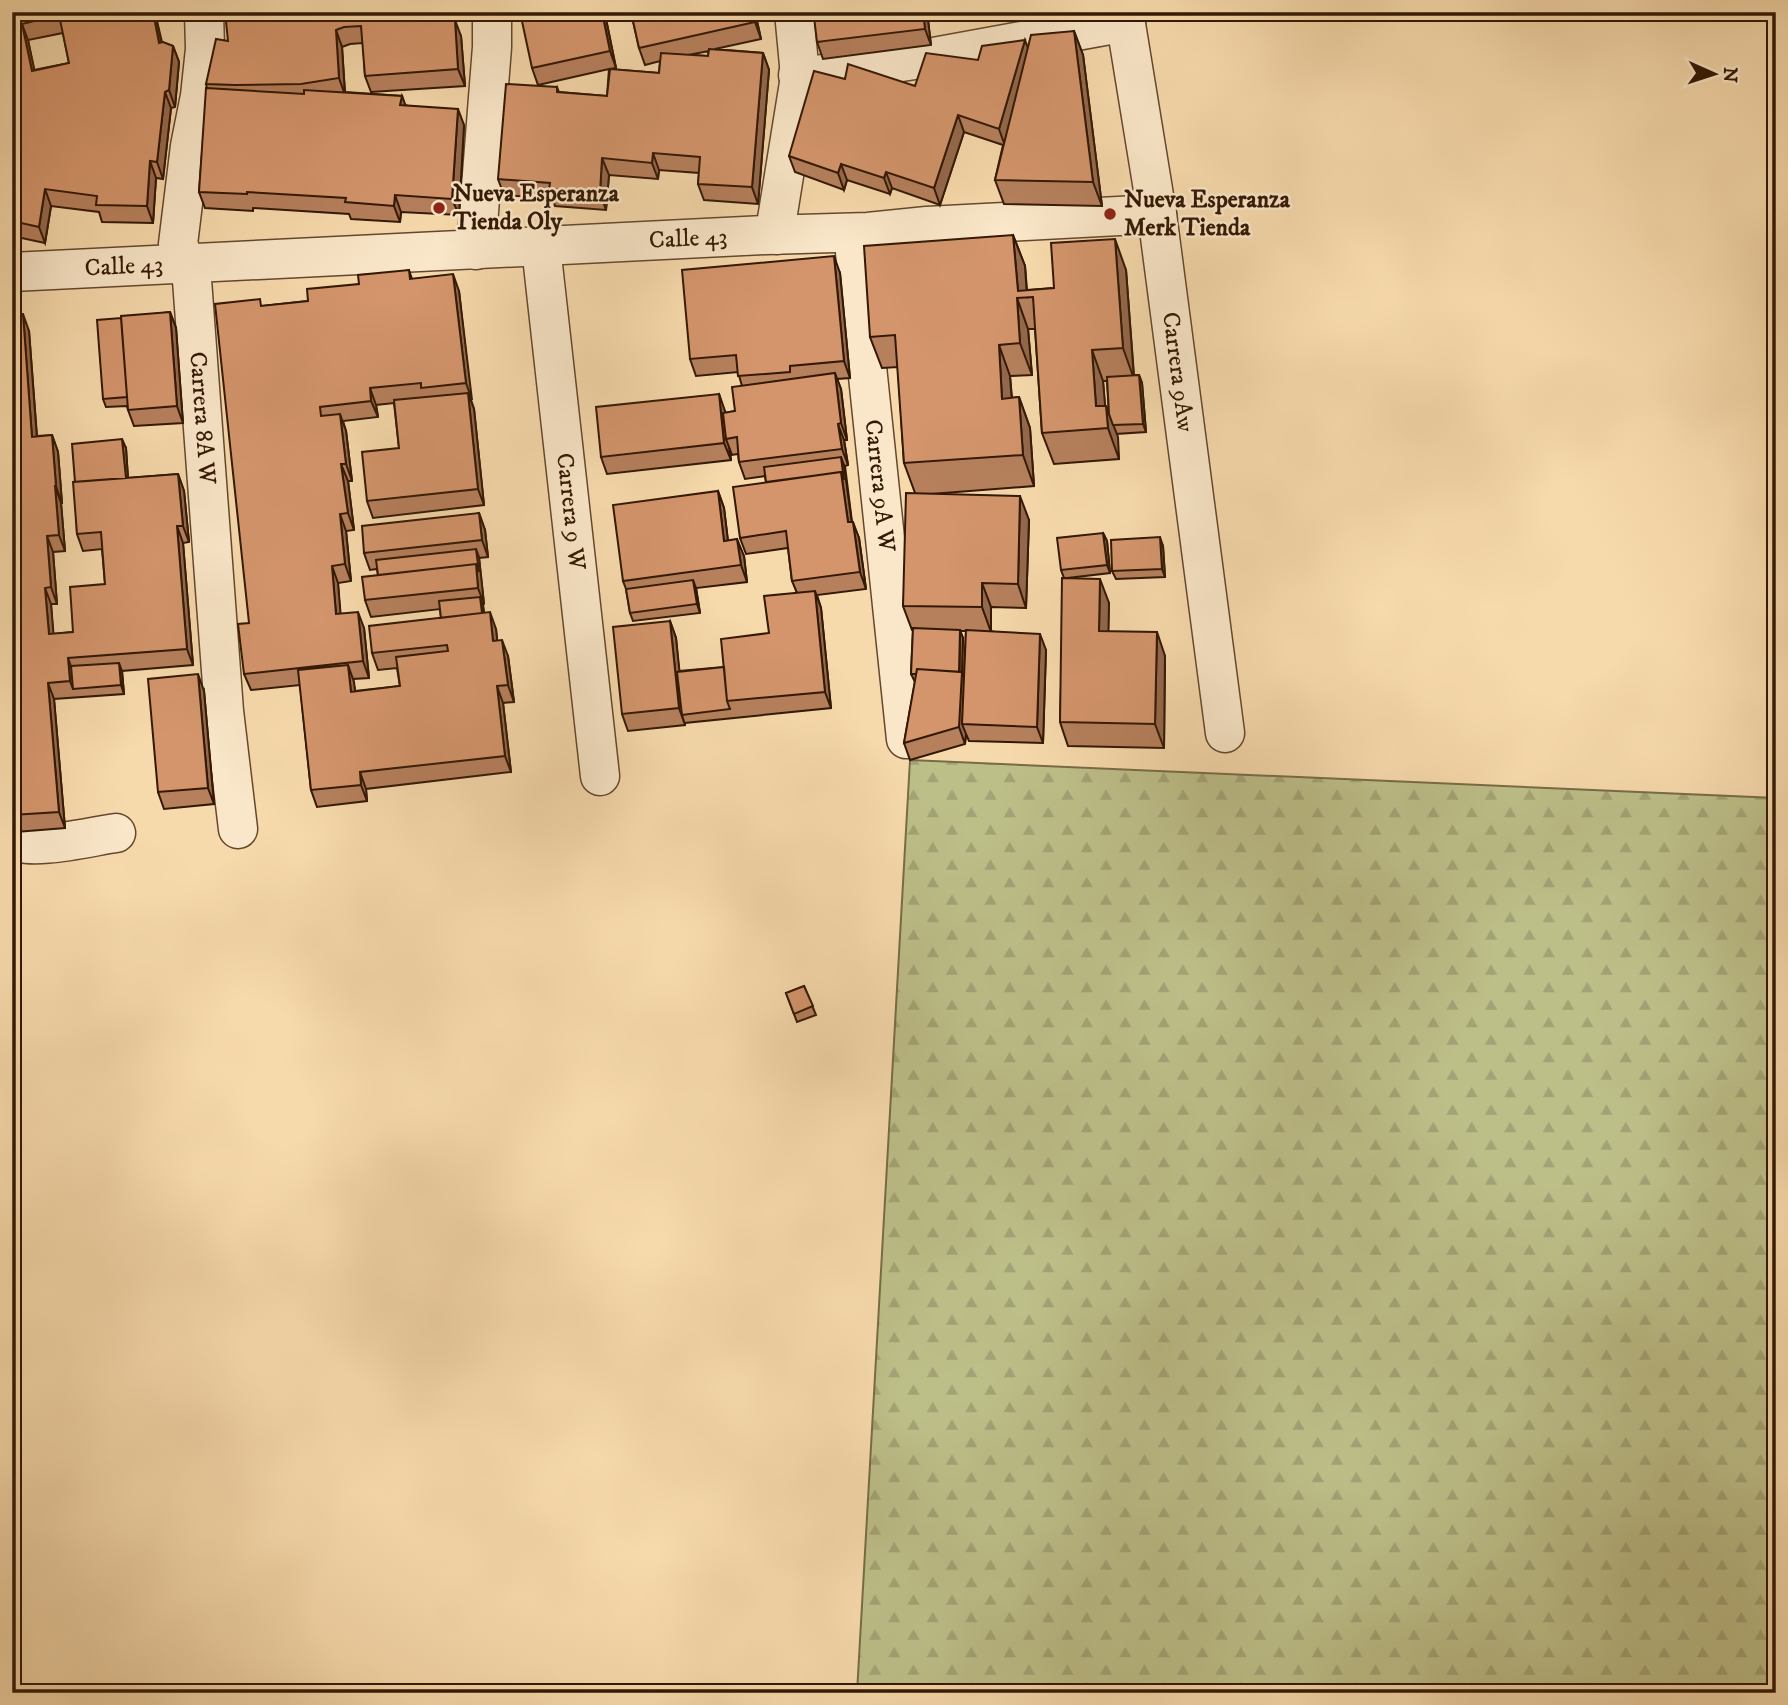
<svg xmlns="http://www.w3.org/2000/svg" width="1788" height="1705" viewBox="0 0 1788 1705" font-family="'IM FELL DW Pica',serif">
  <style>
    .forest { fill: url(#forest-firs); stroke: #786c46; stroke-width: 2 }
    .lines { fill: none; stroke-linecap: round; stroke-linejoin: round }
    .minor-casing { stroke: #64482e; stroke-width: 41 }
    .minor { stroke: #fae7c9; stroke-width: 38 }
    .wall { fill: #b6805d; stroke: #331804; stroke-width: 2; fill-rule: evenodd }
    .shaded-wall { fill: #94684c; stroke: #331804; stroke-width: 2 }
    .building { fill: #d4956c; stroke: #331804; stroke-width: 2; fill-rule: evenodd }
    .poi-dot { fill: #8f2418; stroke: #fae7c9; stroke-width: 2.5 }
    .labels { text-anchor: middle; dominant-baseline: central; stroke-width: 5; stroke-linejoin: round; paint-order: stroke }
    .poi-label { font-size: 24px; font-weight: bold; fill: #331804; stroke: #fae7c9; text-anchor: start }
    .street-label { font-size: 24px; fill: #331804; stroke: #fae7c9 }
  </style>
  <defs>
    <pattern id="forest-firs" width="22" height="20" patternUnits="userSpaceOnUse" patternTransform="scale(1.75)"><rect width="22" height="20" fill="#bdbf89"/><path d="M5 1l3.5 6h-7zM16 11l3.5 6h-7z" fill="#a3a375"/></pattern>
  </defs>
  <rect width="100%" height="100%" fill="#f7daac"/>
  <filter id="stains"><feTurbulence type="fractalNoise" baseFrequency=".00286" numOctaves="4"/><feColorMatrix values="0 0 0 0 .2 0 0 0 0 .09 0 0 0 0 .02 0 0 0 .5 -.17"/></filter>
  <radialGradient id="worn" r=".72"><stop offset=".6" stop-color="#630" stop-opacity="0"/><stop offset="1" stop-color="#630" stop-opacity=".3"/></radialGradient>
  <path class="forest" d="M910,760L1776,798V1693H857Z"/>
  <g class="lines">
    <defs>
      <g id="minor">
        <path id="s1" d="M204,12L205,49L200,96L190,146L178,244L192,280L224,711L238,829"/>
        <path id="s2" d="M1124,12L1157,214L1225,733"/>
        <path d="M798,75H816L934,57L1126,22"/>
        <path id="s3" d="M853,233L906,739"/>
        <path d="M777,235V219L799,83V65L794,12"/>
        <path id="s4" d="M541,247L600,776"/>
        <path d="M476,250L492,47V12"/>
        <path id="s5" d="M12,272L766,235L868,232L927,226L1157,214"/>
        <path d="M12,840C29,852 93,836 116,833"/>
      </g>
    </defs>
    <use href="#minor" class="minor-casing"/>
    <use href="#minor" class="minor"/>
  </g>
  <path class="wall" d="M12,12H157L155,13L162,42L173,46L179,62L175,107L171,108L163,179L156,178L153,223L102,222L99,212L51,206L45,243L12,236ZM63,33L69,63L34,70L28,40Z
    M452,12V20L461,36L465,86L371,92L365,76L363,43L350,44L342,47L345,92L402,96L405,105L464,125L459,215L401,212L400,222L351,219L349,214L253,208V211L205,208L199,192L207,88L206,84L228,41Z
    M631,12H755L761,39L715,49L763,53L769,70L758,204L704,200L698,184L699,173L659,170L658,179L609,175L606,210L555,206L553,199L504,195L498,179L557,87L559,92L607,96L609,69L538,85L532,68L606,19L616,68L610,69L659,73L660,61L645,65L639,48ZM709,51L708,56L688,55Z
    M928,20L931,45L823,59L817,42Z
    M1074,31L1083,55L1102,206L1004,204L995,180L1003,145L964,132L940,205L892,188L890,194L847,180L844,190L795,172L789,156L845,79L915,86L978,60L1028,47Z
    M1013,235L1025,266L1027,290L1054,288L1126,270L1134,375H1139L1142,383L1146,432L1116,434L1119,459L1054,464L1042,433L1035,329H1028L1032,375L1010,376L1012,398L1019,397L1030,428L1034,486L931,494L1029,520L1026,608L991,607V631L1046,650L1043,743L969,741L966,734L965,744L910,760L904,743L915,682L911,674L913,630H912L903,606L915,493L904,463L898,367L882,368L870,337ZM1103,381H1107L1109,414L1106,406H1105ZM960,631H966L964,678L962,673L963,638Z
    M409,270L412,279L459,291L471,400L474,409L484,505L373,518L367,501L399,448L394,403L376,405L378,417L343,421L346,431L352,481H348L354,530L346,531L351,581L338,583L340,613L364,628L369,678L353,679L355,691L400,686L397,668L378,670L372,653L441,618L440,609L371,617L365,600L378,575L377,569L370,570L364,553L479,513L485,530L488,557L479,558L484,604L483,605L484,613L496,629L497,640L508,656L514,702L503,703L511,772L366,789L367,801L317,807L311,790L300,685L251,690L244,674L249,623L263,306L308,301L359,284Z
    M840,273L850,378L837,379L841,389L847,440H844L848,465L845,466L852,522L859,538L866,589L817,595L821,608L831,708L685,723V725L628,731L622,714L670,621L676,638L679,671L724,667L769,633L797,593L792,581L788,548L746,554L740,538L766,482L765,476L745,479L739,462L738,454L732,455L729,447L731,460L607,474L601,457L719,394L725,413L735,411L742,386L738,372L696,376L690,359Z
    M170,312L176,328L183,423L134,426L128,410L127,406L106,407L103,399L121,318Z
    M12,315L29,331L37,436L52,435L58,452L62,503H61L65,551L53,552L57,604H51L53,634L73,632L105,584L102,549L83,551L77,534L75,482L126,448L128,478L178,474L184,491L189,542L183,543L193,665L122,671L124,694L54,699L65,828L16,832L12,821Z
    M718,491L724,508L728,541L744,556L747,582L696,588L700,613L633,621L630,613L626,589L623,581Z
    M1103,533L1107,541L1110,573L1068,578L1109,603L1108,631L1165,656L1164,748L1068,746L1060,722L1064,578L1061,570Z
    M1163,546L1165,577L1116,579L1112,571Z
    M204,691L214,804L164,809L158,792Z
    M804,986L816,1015L797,1022L786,993Z"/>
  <path class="shaded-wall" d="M153,12H155L165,60L159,43Z
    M446,12H452L453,37L447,20Z
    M602,12H603L606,19L616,68L610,51Z
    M753,12H755L761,39L755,22Z
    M923,12H925L928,20L931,45L925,29Z
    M455,20L461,36L465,86L458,69Z
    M22,24L28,40L38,87L32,71Z
    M336,30L342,47L345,95L339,78Z
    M1074,31L1083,55L1102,206L1093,182Z
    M1025,40L1031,56L1005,146L999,129Z
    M173,46L179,62L175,107L169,90Z
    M763,53L769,70L758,204L752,187Z
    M165,92L171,108L163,179L157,162Z
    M402,96L408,112L400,105Z
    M458,109L464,125L459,215L452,199Z
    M958,115L964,132L940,205L934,188Z
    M653,153L659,170L658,179L652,163Z
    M602,158L609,175L606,210L600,193Z
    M150,161L156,178L153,223L147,206Z
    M841,164L847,180L844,190L838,173Z
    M886,172L892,188L890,194L884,178Z
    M45,189L51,206L45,243L39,227Z
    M395,195L401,212L400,222L394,206Z
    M1013,235L1025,266L1027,297L1018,291Z
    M1115,239L1126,270L1134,379L1123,348Z
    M834,256L840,273L850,378L844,361Z
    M453,274L459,291L472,400L466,383Z
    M1017,298L1028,329L1032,375L1020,343Z
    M170,312L176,328L183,423L177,406Z
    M23,314L29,331L38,453L32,437Z
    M999,345L1010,376L1014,430L1002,399Z
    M1092,350L1103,381L1107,428L1096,406Z
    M835,373L841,389L847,440L841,423Z
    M1139,375L1142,383L1146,432L1143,424Z
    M370,388L376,405L378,417L371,401Z
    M468,393L474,409L484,505L478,489Z
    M719,394L725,411L728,438L726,439L729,447L731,460L724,443Z
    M1019,397L1030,428L1034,486L1023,455Z
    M1106,406L1118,437L1119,459L1108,428Z
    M340,414L346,431L352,481L346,464Z
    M838,424L844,440L848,465L842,449Z
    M52,435L58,452L62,503L56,486Z
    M122,439L126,448L129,495L126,486Z
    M841,457L844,465L854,539L848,522L841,472Z
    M341,464L348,481L354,530L348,513Z
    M178,474L184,491L189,542L183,526Z
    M55,486L61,503L65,551L59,535Z
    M718,491L724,508L730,558L724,541Z
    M1020,496L1029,520L1026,608L1018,584Z
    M479,513L485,530L488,557L482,540Z
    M340,514L346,531L351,581L345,564Z
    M853,522L859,538L866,589L860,572Z
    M177,526L183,543L193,665L187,649Z
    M1103,533L1107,541L1110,573L1107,565Z
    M47,536L53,552L57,604L51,587Z
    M1160,537L1163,546L1165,577L1162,569Z
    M737,539L744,556L747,582L741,565Z
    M476,549L479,557L484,604L478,588L476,564Z
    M332,566L338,583L342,630L336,614Z
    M1100,579L1109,603L1108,655L1099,631Z
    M693,580L696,588L700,613L697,604Z
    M982,583L991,607V632L982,607Z
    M45,588L51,604L55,651L49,634Z
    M815,591L821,608L831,708L825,692Z
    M480,597L483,605L486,630L483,622Z
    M358,612L364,628L369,678L363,661Z
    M490,612L496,629L499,657L493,641Z
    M670,621L676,638L684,714L682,715L685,725L679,708Z
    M960,630L963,638L962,673L968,689L962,724L966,734L965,744L959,727Z
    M1157,632L1165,656L1164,748L1155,724Z
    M1040,634L1046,650L1043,743L1037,727Z
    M502,640L508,656L514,702L508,685Z
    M68,658L74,675L73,689L70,681Z
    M119,663L122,671L124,694L121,685Z
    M348,665L354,682L357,708L351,692Z
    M198,674L204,691L214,804L208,788Z
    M48,683L54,699L65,828L59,812Z
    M497,686L503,703L511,772L505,756Z
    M360,772L366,789L367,801L361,785Z"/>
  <path class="building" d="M12,12H153L159,43L163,42L173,46L169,90L165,92L157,162L150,161L147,206L96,205L97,196L45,189L39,227L12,221ZM59,15L69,63L32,71L22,24Z
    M225,12H446L447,20H455L458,69L365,76L361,26L344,27L336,30L339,78L301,84L235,85L206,84L216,39L228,41Z
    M520,12H602L610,51L532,68Z
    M631,12H753L755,22L639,48Z
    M818,12H923L925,29L817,42L814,17L818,16Z
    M1074,31L1093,182L995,180L1031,35Z
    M1025,40L999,129L958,115L934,188L886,172L884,178L841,164L838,173L789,156L814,71L845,79L848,64L915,86L926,53L978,60L982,46Z
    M709,49L763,53L752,187L698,184L700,157L653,153L652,163L602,158L600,193L549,189L550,183L498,179L506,84L557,87V92L607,96L610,69L659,73L661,53L708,56Z
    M206,88L304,94V90L402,96L400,105L458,109L452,199L395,195L394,206L345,202L346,198L247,192V194L199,192Z
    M1013,235L1018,291L1054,288L1051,243L1115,239L1123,348L1092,350L1096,406H1106L1108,428L1042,433L1033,297L1017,298L1020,343L999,345L1002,399L1019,397L1023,455L904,463L895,335L870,337L864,246Z
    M834,256L844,361L790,366V372L738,376L736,355L690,359L682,270Z
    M409,270L410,279L453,274L466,383L421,388V383L370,388L371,401L320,407L321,416L340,414L346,464H341L348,513L340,514L345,564L332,566L336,614L358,612L363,661L244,674L238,624L249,623L215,304L260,299L261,306L308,301L307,289L359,284L358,275Z
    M170,312L177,406L128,410L121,316Z
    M23,314L32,437L52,435L56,486H55L59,535L47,536L51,587L45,588L49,634L73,632L70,587L105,584L101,532L77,534L73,482L178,474L183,526H177L187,649L68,658L70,681L48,683L59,812L12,815V315Z
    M121,318L127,397L103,399L97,320Z
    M835,373L841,423L838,424L842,449L739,462L737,437L726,439L723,413L735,411L732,387Z
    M1139,375L1143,424L1113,425L1109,414L1107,377Z
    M468,393L478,489L367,501L362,452L399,448L394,400Z
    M719,394L724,443L601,457L596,407Z
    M122,439L126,478L75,482L72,444Z
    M841,457L844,480L841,472L766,482L764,467Z
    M841,472L848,522H853L860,572L792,581L786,531L740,538L733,487Z
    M718,491L724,541L737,539L741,565L623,581L613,505Z
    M906,493L1020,496L1018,584L982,583V607L903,606Z
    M479,513L482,540L364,553L362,526Z
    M1103,533L1107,565L1061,570L1057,538Z
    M1160,537L1162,569L1112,571L1111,540Z
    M476,549L479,572L476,564L378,575L376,560Z
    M476,564L478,588L365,600L362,577Z
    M1062,578L1100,579L1099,631L1157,632L1155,724L1060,722Z
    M693,580L697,604L630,613L626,589Z
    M815,591L825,692L727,701L721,639L769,633L764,596Z
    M480,597L482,613L441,618L439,601Z
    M490,612L493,641L502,640L508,685L497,686L505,756L360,772L361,785L311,790L298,670L348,665L351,692L400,686L396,657L448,651L447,645L372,653L369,626Z
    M670,621L679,708L622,714L613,627Z
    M913,628L960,630L959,672L917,669L916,674H911Z
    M966,630L1040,634L1037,727L962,724Z
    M119,663L121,685L73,689L71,666Z
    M724,667L727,701L730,709L682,715L677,672Z
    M917,669L962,672L959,727L904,743Z
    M198,674L208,788L158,792L148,679Z
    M804,986L813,1006L794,1014L786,993Z"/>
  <g class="poi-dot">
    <circle cx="439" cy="208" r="7"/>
    <circle cx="1110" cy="214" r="7"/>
  </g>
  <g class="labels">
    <g class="poi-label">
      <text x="453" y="194">Nueva Esperanza<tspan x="453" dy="28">Tienda Oly</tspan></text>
      <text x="1124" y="200">Nueva Esperanza<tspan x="1124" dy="28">Merk Tienda</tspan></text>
    </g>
    <g class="street-label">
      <text stroke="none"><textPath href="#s5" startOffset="677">Calle 43</textPath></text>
      <text stroke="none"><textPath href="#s5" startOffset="112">Calle 43</textPath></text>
      <text stroke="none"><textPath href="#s2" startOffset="364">Carrera 9Aw</textPath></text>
      <text stroke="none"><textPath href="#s1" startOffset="411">Carrera 8A W</textPath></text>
      <text stroke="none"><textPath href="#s3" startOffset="254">Carrera 9A W</textPath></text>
      <text stroke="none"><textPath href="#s4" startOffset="266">Carrera 9 W</textPath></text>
    </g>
  </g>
  <rect width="1788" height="1705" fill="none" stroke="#f7daac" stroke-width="42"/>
  <rect x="14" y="14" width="1760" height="1677" fill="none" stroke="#331804" stroke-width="3.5"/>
  <rect x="21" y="21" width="1746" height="1663" fill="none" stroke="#331804" stroke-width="2"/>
  <g transform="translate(1714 74) rotate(93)" stroke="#fae7c9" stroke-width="5" paint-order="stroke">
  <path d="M0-5L12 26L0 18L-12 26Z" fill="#331804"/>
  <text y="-10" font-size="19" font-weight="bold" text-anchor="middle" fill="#331804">N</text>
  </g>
  <rect width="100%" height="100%" filter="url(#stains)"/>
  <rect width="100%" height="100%" fill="url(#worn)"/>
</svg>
